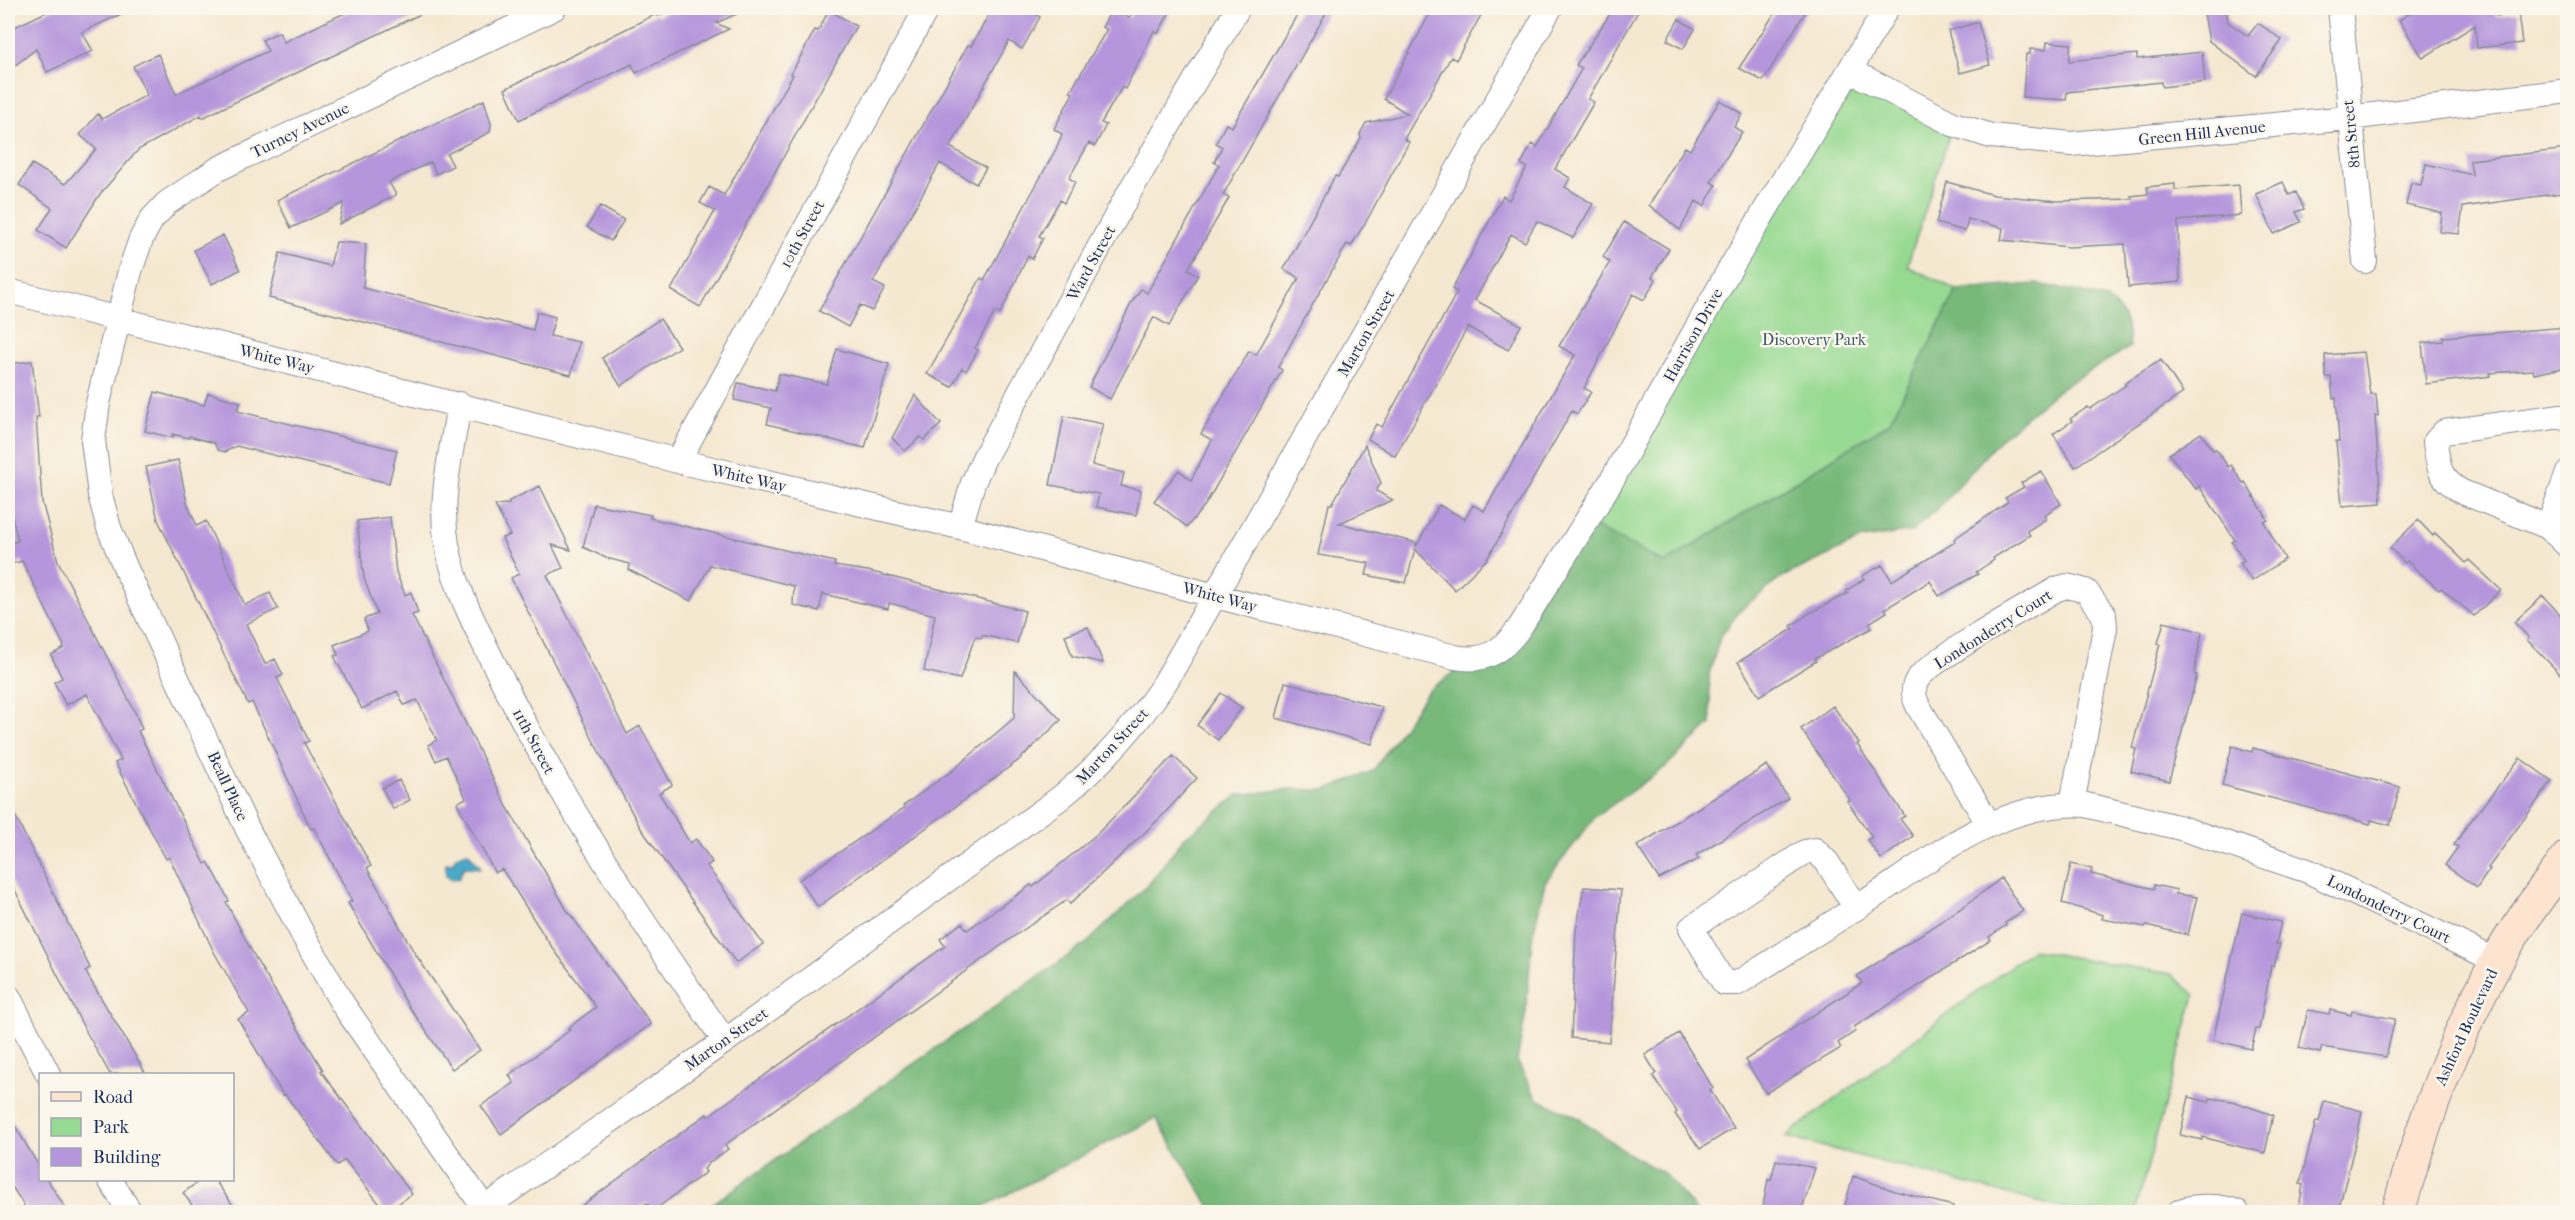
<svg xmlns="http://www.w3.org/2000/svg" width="2575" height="1220" viewBox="0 0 2575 1220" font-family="'IM FELL French Canon',serif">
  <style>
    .green { fill: #96d990; stroke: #588477; stroke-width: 1.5 }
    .forest { fill: #78b97a; stroke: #4a746c; stroke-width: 1.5 }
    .water { fill: #48aac7; stroke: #326c92; stroke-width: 1.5 }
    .building { fill: #b596dc }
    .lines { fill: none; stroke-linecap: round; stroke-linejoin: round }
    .street-casing { stroke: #888c97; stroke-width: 26 }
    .secondary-casing { stroke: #888c97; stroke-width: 35 }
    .street { stroke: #fff; stroke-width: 24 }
    .secondary { stroke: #fde4d0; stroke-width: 33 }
    .labels { text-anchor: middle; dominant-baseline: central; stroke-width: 5; stroke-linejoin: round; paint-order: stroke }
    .street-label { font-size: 16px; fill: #1b2f5e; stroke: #fbf7ec }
    .park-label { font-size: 16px; fill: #3a5a6a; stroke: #fbf7ec }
  </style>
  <rect width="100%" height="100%" fill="#fbf7ec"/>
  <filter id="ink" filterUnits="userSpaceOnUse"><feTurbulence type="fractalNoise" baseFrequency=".0167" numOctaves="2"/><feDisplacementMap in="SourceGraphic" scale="12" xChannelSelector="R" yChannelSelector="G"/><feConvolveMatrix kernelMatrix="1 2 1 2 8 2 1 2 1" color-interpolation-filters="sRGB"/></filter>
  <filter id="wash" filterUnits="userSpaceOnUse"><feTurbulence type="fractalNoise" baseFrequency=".008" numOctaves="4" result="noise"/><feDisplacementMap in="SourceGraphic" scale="24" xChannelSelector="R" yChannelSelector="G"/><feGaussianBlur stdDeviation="1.35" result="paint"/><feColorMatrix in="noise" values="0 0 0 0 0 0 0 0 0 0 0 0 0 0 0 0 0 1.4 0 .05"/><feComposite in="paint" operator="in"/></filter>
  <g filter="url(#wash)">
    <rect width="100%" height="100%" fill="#f5e8d0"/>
    <path class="green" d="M1851,71L1953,124L1907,266L1957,290L1889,423L1665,563L1585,522Z
      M2032,950L2171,974L2195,995L2135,1212H2077L1785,1137Z"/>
    <path class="forest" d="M2036,284C2055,287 2098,293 2113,304C2126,314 2128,333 2130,347L2062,387L2001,438L1944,502L1913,531L1862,539L1784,576L1741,609L1720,637L1709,674L1711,724L1664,768L1595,817L1545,882L1532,938L1526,1012L1517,1061L1537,1099L1577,1117L1627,1153L1665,1174L1697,1212H1213L1156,1118L973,1212H701L1088,942L1149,884L1183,839L1238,795L1291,789L1325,790L1373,771L1428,691L1471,660L1490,655L1585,522L1665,563L1889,423L1957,290Z"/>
    <path class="water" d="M468,852L481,868L464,867L459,878L451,880L446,875V863H453L456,856Z"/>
    <g id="blocks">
      <path class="building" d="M55,8H134L82,32L93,51L47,72L36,49L8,71V30Z
        M355,8H433L202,118L201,115L138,150L100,194L66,248L38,230L52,208L19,185L32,164L65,184L96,149L80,135L98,114L102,119L147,95L133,66L158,54L176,94L268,51L262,40L279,32L284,42Z
        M675,8H750L716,23L729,29L636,73L632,64L519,120L505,89L656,14L658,16Z
        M993,8H1024L1040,17L1022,49L1009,41L950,147L986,168L976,184L940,163L873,282L885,288L872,311L860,305L848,327L819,311L968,45L971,46Z
        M1135,8H1172L1158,33L1154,31L1125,89L1122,87L1101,123L1106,125L1095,146L1089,143L1069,178L1075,182L1064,203L1060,200L1039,236L1043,238L1032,259L1028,256L1000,314L995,312L975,348L978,350L966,371L962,368L952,387L927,374L981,278L984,280L1056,149L1062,134L1054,129L1073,93L1070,92L1107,29L1102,27L1112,9L1129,18Z
        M1301,8H1329L1223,195L1229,198L1188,269L1198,275L1169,326L1154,317L1110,399L1089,387L1132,302L1141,289L1147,293L1219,165L1214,162L1222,147L1216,143L1226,124L1232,127Z
        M1433,8H1485L1456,60L1451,57L1404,139L1409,142L1367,220L1351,246L1347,244L1309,311L1278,367L1282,370L1245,436L1205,505L1187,527L1154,501L1179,470L1191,480L1212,440L1201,434L1249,351L1256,355L1299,278L1284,269L1335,176L1338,177L1361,138L1360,134L1366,123L1408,114L1384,99Z
        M1614,8H1640L1588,99L1594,102L1555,169L1570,178L1565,187L1593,204L1573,238L1537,221L1525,242L1511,234L1475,300L1521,325L1508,350L1468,327L1395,456L1368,439L1376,424L1382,427L1457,292L1452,289L1491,218L1503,196L1509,200L1527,167L1521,164L1532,144L1537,147L1582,68L1576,65Z
        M1778,8H1808L1763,81L1739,68Z
        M2203,8H2226L2228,22L2248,36L2258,23L2282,40L2256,76L2209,41Z
        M2418,8H2502L2495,12L2496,16L2518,13L2522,43L2477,48L2475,25L2423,58L2399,20Z
        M829,10L856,26L700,307L671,290L715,211L700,203L709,187L724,195L793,75L791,74L815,30L818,31Z
        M1679,19L1695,29L1683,49L1667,40Z
        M1978,22L1990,65L1960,73L1948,31Z
        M2047,42L2071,44L2069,61L2137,54V59L2202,52L2205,82L2162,87L2161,82L2067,92L2066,100L2023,97L2026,54H2030V49L2046,50Z
        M484,100L491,124L490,132L447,154L453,166L436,174L431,162L389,182L396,195L339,224L344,203L291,228L277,200Z
        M1720,100L1742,114L1734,127L1742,132L1711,182L1716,185L1704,206L1696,201L1680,230L1649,205L1685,147L1690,150Z
        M2568,149V192L2463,207L2459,234L2440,232L2442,213L2406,205L2411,183L2421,185L2426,164L2472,175L2470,160Z
        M1947,182L1994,195L2058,201L2132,199L2131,196L2148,194L2147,187L2175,184V190L2239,185L2241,215L2178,221L2180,282L2128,287L2125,244L2069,247L2001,240L2003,228L1968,219L1965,231L1936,223Z
        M2283,182L2289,195L2296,192L2304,209L2296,212L2301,222L2274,234L2256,194Z
        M600,206L624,220L611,241L587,227Z
        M1624,222L1669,249L1652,277L1656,280L1644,300L1633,294L1584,388L1591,392L1577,414L1572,411L1487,559L1455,590L1415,549L1406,583L1366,575L1369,563L1318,555L1329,504H1332L1365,445L1381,483L1376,491L1393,500L1339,523L1417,543L1416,547L1439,505L1465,519L1473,505L1484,511L1575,355L1559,346L1610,262L1603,257Z
        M223,235L240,270L212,284L194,250Z
        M336,242L366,244L363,288L533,330L537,312L555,317L550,336L579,342L571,375L269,298L280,253L330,266Z
        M660,319L679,347L621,386L602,358Z
        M2568,327V367L2534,374L2533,370L2490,373L2491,376L2426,384L2422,343L2443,341V337Z
        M837,349L889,364L865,448L767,424L771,408L734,400L738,383L775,391L779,374L827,384Z
        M2364,352L2370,394H2376L2378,416H2375L2381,503L2342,506L2336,441H2339L2336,398H2333L2331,377H2326L2325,355Z
        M2161,360L2183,393L2075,467L2053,434L2072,421L2070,419L2088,407L2090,409L2126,385L2124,383Z
        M32,361L39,417H36L42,502L58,561L135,712L142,729L138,731L205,864L208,862L216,875L229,901L226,902L258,963L323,1070L321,1071L412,1194L386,1212L345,1160L337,1165L285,1094L283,1095L238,1019L249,1013L214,952L169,857L166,859L115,763L121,760L87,694L66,705L54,682L62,678L51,655L64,648L63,644L22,561L8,565V544L18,541L8,500V364Z
        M155,392L204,405L208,393L241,402L237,411L397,450L389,483L236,446L225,452L218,450L214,443L189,436V438L172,434L173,438L145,431Z
        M915,395L941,424L924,440L920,437L905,451L892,438Z
        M1064,416L1103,424L1092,465L1124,473L1121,486L1141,490L1136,515L1096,507L1099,494L1050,485Z
        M2201,433L2213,450L2216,449L2228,467L2231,465L2243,483L2245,482L2268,520L2264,522L2285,559L2252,581L2240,563L2244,560L2232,542L2235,540L2199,486L2196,489L2169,454Z
        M178,460L187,503L197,526L206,521L245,605L270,593L278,609L246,624L265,664L275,659L283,675L277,678L309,741L304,743L371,866L367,868L414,952L480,1050L452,1069L404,999L348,903L352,901L314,828L311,829L252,702L248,704L158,520L146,467Z
        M2041,471L2061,504L2044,515L2046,519L2027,531L2030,535L1993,558L1994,560L1976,572L1978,574L1939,596L1930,581L1885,609L1887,612L1869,623L1872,628L1814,659L1816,661L1759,696L1738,662L1793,629L1791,626L1810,613L1848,593L1846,591L1864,579L1862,576L1882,565L1892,581L1955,542L1954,539L2008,502L2005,498L2024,487L2021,483Z
        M540,486L571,550L552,545L563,568L547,575L627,734L640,726L672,785L659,793L690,843L696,839L712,862L707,866L763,944L736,963L640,827L598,750L511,578L519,574L502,538L510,535L495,505L509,504V501Z
        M594,504L651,515L650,518L835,562L834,566L868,571L1025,611L1017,643L982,635V638L975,637L960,679L924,671L935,615L889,603L888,609L823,594L819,611L793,605L794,586L710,565L691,601L629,570L630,564L606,558L583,547Z
        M390,517L396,572L405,595L411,592L418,613L412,615L506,805L567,910L651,1024L501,1134L481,1106L514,1083L509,1075L570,1030L568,1028L596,1007L547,940L502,869L495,873L457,803L466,798L446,756L436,761L428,745L437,740L417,700L404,705L397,691L362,709L334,656L338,655L334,645L368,631L364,619L377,614L364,578L357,521Z
        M2418,520L2433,536L2435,533L2466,563L2469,560L2501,590L2474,616L2441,588L2439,590L2407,561L2405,563L2390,548Z
        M2543,596L2568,623V682L2527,640L2529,638L2514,622Z
        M2164,622L2202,632L2194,674L2197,675L2169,781L2131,771L2136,749L2132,748L2160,644L2158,643Z
        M1088,627L1103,663L1072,656L1065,635Z
        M1015,671L1061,720L1019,760L818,907L799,880L904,808L903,806L953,770L1014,718Z
        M1285,682L1382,707L1372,744L1276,718Z
        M1221,693L1242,708L1218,740L1197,725Z
        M1833,706L1859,743L1857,744L1905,816L1900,819L1913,836L1881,859L1867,840L1872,837L1847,801L1850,800L1801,729Z
        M2232,746L2252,752L2253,748L2400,787L2390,825L2371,820L2370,824L2222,785Z
        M1173,756L1197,778L1163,815L1070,904L1067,900L1013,937L725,1145L728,1149L709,1163L704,1169L706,1172L653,1211L647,1203L633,1212H573L707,1114L708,1116L945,946L940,939L962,923L967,930L1031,885L1033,887L1097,834Z
        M2520,758L2552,781L2488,868L2490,869L2477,888L2445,865L2458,847L2454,845L2466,827Z
        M1767,765L1788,798L1696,855L1699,859L1659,879L1637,846Z
        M399,780L410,800L393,809L382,788Z
        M8,801L90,968L85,971L146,1074H110L83,1026L8,876Z
        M2071,864L2092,869L2091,874L2154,889V885L2177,890L2175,894L2197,897L2188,935L2146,925L2145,927L2102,919L2103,915L2062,903Z
        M2001,878L2023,911L2005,923L2006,925L1989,937L1991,940L1854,1027L1856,1031L1838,1043L1841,1048L1766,1093L1745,1060L1862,983L1857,976L1966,905Z
        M1584,887L1621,890L1609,1042L1571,1038L1576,930Z
        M2242,913L2281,922L2276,944H2280L2274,966H2271L2259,1029H2256L2251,1049L2213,1040Z
        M2308,1010L2329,1014L2330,1010L2351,1015L2352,1011L2395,1019L2386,1057L2322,1047L2320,1053L2299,1048Z
        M1679,1033L1713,1088L1710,1090L1734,1128L1700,1149L1675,1114L1677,1112L1653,1076L1656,1073L1645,1055Z
        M2189,1097L2209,1102L2210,1098L2232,1101L2273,1115L2265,1153L2202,1137V1140L2180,1135Z
        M2324,1101L2362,1111L2358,1132L2338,1212H2298L2303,1185L2300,1184L2316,1121L2319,1122Z
        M8,1114L40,1168V1179H47L68,1212H28L13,1188L8,1179Z
        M1776,1160L1815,1168L1801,1212H1762L1768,1179L1771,1180Z
        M1853,1176L1895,1191L1953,1206L1952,1212H1843Z
        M202,1179H214L238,1212H197L183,1193Z"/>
    </g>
  </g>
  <g filter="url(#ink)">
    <use href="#blocks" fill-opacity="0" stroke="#888c97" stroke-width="1.5"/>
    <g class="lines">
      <defs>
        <path id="street" d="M2340,8L2365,261
          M1851,71L1953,124L1991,136L2071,144L2349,118L2568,91
          M8,291L678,461L960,527L1215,596L1455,657C1485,663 1503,651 1520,627L1612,480L1728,272L1887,8
          M459,404C453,445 441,490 445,530C450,581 477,629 499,674C563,803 642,923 725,1041
          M2568,420L2561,416L2444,432L2435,442C2439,467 2437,476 2460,491L2548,527L2568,546
          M678,461L927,8
          M960,527L973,483L984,458L1130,191L1238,8
          M2548,527L2568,473
          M1988,823L1918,706C1914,698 1912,688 1917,680C1927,662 2033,603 2057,589L2067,586L2086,591L2104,615L2105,628L2072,804
          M1815,850L1827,862L1856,908L1738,983H1724L1691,928L1805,852Z
          M1856,908C1927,863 1998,799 2086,805L2181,828L2308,871L2497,961
          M8,996L48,1074
          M110,1180L130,1212
          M485,1209L342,1003L302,933L248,830L126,569L109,528L100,495L93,440L98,403L130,271L141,239L152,219L167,203L218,169L554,8
          M479,1212L725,1041L1060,798C1102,764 1136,726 1166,681L1550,8
          M2179,1212C2193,1204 2223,1206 2237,1212"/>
        <path id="secondary" d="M2398,1212C2422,1125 2452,1042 2496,963C2516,926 2543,891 2568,857"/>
      </defs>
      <use href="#street" class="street-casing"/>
      <use href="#secondary" class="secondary-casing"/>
      <use href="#street" class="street"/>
      <use href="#secondary" class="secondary"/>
    </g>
  </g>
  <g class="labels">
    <g class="street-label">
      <text transform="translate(300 130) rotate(-26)">Turney Avenue</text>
      <text transform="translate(2202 133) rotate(-6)">Green Hill Avenue</text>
      <text transform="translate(2351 134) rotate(-96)">8th Street</text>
      <text transform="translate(802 234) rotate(-61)">10th Street</text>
      <text transform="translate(1091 263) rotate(-61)">Ward Street</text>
      <text transform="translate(1366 333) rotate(-60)">Marton Street</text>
      <text transform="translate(1693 335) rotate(-61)">Harrison Drive</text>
      <text transform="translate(277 359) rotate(14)">White Way</text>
      <text transform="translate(749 478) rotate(13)">White Way</text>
      <text transform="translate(1220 597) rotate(15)">White Way</text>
      <text transform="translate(1993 629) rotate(-32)">Londonderry Court</text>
      <text transform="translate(534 741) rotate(62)">11th Street</text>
      <text transform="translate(1112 746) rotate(-47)">Marton Street</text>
      <text transform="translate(228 786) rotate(65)">Beall Place</text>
      <text transform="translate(2389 909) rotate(26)">Londonderry Court</text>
      <text transform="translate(2466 1027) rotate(-65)">Ashford Boulevard</text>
      <text transform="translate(726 1039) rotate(-35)">Marton Street</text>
    </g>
    <g class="park-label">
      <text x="1814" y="339">Discovery Park</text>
    </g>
  </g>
  <rect width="2575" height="1220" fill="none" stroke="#fbf7ec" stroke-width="30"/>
  <rect x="39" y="1073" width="195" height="108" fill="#fbf7ec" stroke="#a1a7b3" stroke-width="1.5"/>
  <rect x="51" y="1092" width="30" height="9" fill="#fde4d0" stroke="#a1a7b3" stroke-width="1.5"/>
  <text x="93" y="1103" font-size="18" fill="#1b2f5e">Road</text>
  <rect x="51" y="1118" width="30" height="18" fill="#96d990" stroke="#a1a7b3" stroke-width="1.5"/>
  <text x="93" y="1133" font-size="18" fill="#1b2f5e">Park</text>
  <rect x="51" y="1148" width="30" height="18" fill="#b596dc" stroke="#a1a7b3" stroke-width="1.5"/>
  <text x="93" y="1163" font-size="18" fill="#1b2f5e">Building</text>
</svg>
